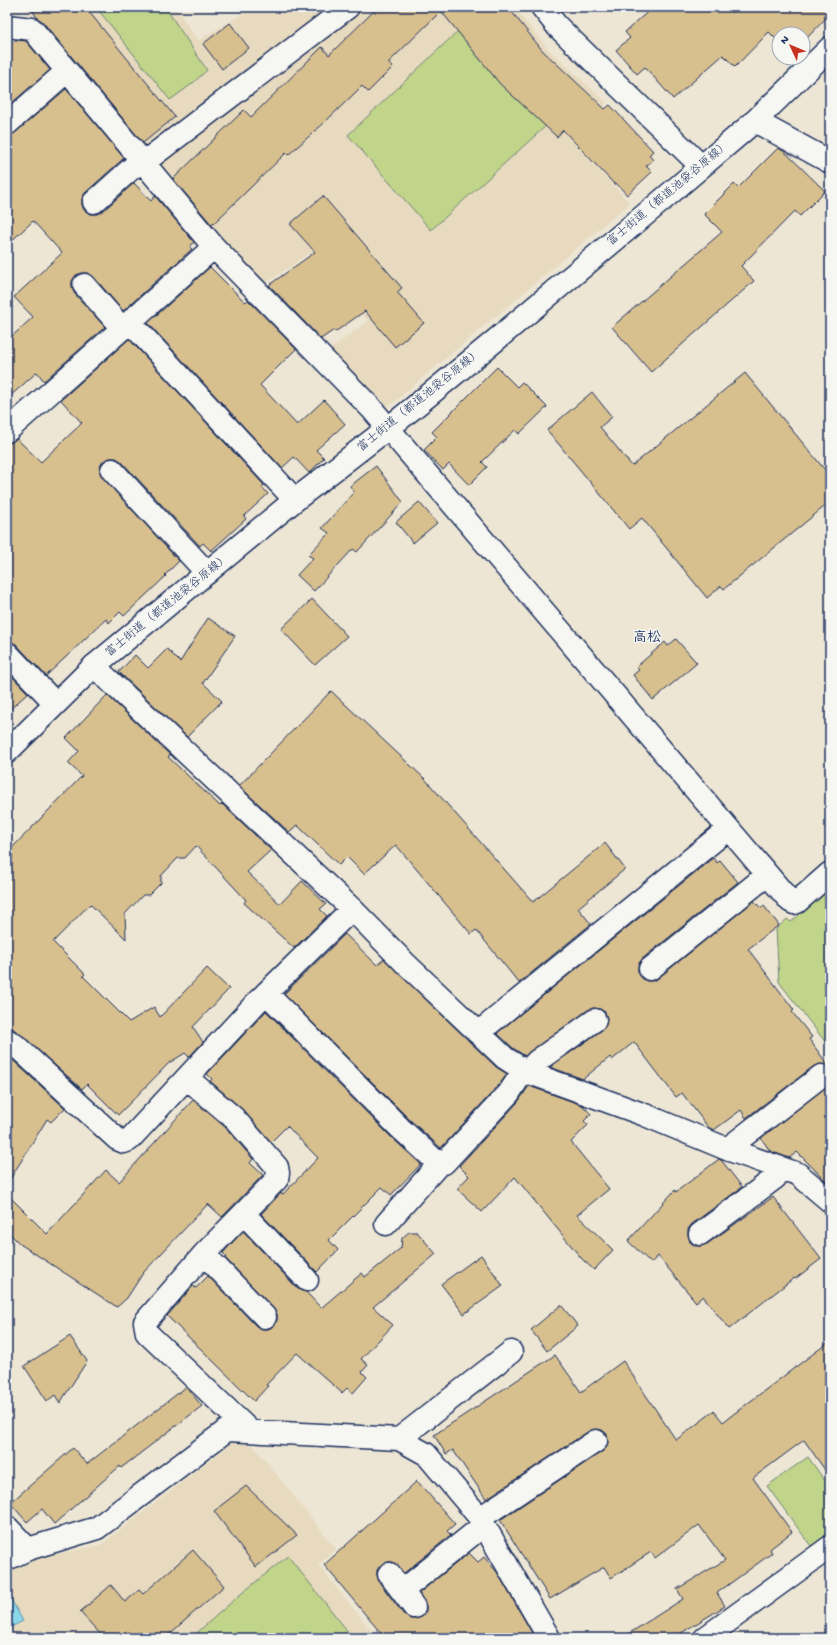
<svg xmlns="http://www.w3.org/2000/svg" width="837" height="1645" viewBox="0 0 837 1645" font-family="'Gochi Hand','Klee One',sans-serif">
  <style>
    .built { fill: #e7dabf }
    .green { fill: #c1d58a; stroke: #6e8274 }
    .water { fill: #8ad7e8; stroke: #5e94b1 }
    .building { fill: #d8bf8e; stroke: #1b2f5e }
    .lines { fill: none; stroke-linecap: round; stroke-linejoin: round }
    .minor-casing { stroke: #1b2f5e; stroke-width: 25 }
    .major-casing { stroke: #1b2f5e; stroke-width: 25 }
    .minor { stroke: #f6f6f2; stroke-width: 22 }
    .major { stroke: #f6f6f2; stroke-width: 22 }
    .labels { text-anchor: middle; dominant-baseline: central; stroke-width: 3; stroke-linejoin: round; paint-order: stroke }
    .street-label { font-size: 12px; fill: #1b2f5e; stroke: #f6f6f2 }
    .quarter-label { font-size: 14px; font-weight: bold; fill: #1b2f5e; stroke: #f6f6f2 }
  </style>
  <rect width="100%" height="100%" fill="#ede6d4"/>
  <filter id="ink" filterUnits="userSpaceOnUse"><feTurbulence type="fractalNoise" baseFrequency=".025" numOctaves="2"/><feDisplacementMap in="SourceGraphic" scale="8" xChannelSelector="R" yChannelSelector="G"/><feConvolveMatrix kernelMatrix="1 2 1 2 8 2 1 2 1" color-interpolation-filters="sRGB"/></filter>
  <g filter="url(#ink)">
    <path class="built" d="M26,7H175L198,41L254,7H514L547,48L607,103L570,139L630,203L389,406H380L327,352L368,321L311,252L262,286L217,239L36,16L30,15Z
      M233,1442L253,1445L336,1549L318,1565L377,1638H7V1570L24,1561L101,1545Z"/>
    <path class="green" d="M96,7H165L207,70L192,84L170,100Z
      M459,30L548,124L431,230L348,135Z
      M830,887V1048L779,982L776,929L787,919L791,922Z
      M808,1457L830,1488V1532L811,1546L767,1486Z
      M288,1556L353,1638H191L242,1593Z"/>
    <path class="water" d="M7,1592L23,1621L7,1629Z"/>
    <path class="building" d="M31,7H85L175,117L143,143L42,21L37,18Z
      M378,7H508L542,50L605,109L610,105L653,151L649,155L653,160L646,166L652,172L627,195L616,183L615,185L563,130L557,137L500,84L441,11L388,63L393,67L368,92L362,86L323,124L288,155L286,153L212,225L173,179L244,110L251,117L322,47L329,55Z
      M653,7H830V14L803,42V34H779V42L769,32L735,67L723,55L673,99L645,67L637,74L616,50L630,38L625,32Z
      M230,23L249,48L222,69L203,44Z
      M16,40L26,41L50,70L7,107V47Z
      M66,89L124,158L85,193L82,198V205L84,210L90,214H97L102,212L134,183L151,201L155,196L194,242L190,247L192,249L123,311L93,276L88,273H82L76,275L72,281V287L74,293L105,327L44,381L37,372L7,399V341L33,317L14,297L62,253L33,221L7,245V136L15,133Z
      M778,148L785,152L825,191L800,216L795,211L741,266L754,281L651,372L612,327L722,232L704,214L734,184L738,188Z
      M323,196L402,288L397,292L424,323L395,347L365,311L335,332L334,330L321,339L269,285L315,252L290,224Z
      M210,267L245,302L248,300L296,349L260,385L297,425L324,400L345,424L316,450L324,458L309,473L294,457L282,468L148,323Z
      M129,339L264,485L262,487L268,494L244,516L246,519L211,551L203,543L200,546L121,461L116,458H110L104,461L100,467V473L103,478L179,561L165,575L166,576L124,616L120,612L109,623L106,619L46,676L16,644L7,641V443L17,439L41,462L82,423L61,400Z
      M497,367L517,387L522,382L547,407L519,434L515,430L482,462L487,467L469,485L449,464L443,470L424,450L437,437L432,432Z
      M745,373L830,476V502L724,589L721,586L707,598L642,518L629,529L547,430L592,392L612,417L600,427L632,466Z
      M376,466L403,502L357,552L353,549L314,591L297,575L313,558L308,555L329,533L322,528L354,492L350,486Z
      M419,502L437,523L413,543L396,522Z
      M312,599L347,636L315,665L281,629Z
      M208,618L235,636L203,683L222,701L187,737L119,672L135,655L148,668L167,649L180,662Z
      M676,639L697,663L653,700L633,675L639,670L636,667L665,642L668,646Z
      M7,671L28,693L7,712Z
      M331,691L425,779L533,902L605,843L625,869L578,908L591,924L519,983L476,930L471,934L396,845L364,874L347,857L339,865L297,825L289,832L239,786Z
      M107,695L170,755L168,757L220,806L222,804L271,850L247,872L280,904L302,881L326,904L320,909L327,916L294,948L244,903L246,900L196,846L185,858H178L161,876V883L149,895H143L125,914L126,939L90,904L53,942L85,974L83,976L129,1022L154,1007L160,1017L207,968L229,989L193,1027L203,1042L189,1057L185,1053L169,1063L118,1115L87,1084L82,1089L7,1023V853L82,776L68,763L79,751L66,738Z
      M713,858L717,863L720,860L738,882L642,959L638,965V971L640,976L646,981H652L657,979L754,901L761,908L764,906L779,925L748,949L794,1010L792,1012L812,1037L809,1039L830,1068L820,1064L814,1066L746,1118L741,1110L714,1130L708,1127L682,1093L676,1097L634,1042L612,1060L610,1057L583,1079L550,1067L602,1030L606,1025L607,1018L605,1012L600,1009L593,1008L588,1010L525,1056L513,1048L497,1033Z
      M345,934L377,965L384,959L469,1041L496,1067L507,1074L499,1085L441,1148L409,1119L284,994Z
      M266,1011L391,1137L421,1164L391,1195L382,1187L329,1240L338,1250L317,1272L261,1214L281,1193L283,1194L318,1158L287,1126L271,1142L242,1109L210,1081L212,1079L207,1074Z
      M7,1055L65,1108L51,1122L47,1119L7,1184Z
      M830,1084V1185L797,1152L789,1158L770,1151L761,1138Z
      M529,1086L582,1105L591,1114L584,1121L588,1125L571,1142L609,1189L577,1215L613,1250L594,1270L582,1259L515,1177L482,1212L457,1189L469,1176L459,1166L518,1102Z
      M193,1100L225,1127L253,1159L250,1163L263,1175L222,1217L208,1204L143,1273L127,1298L117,1307L20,1244L7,1231V1194L47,1234L106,1170L119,1182Z
      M719,1159L722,1161L742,1187L692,1224L688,1229V1235L690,1242L695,1246H701L707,1244L773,1197L821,1259L795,1279L794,1278L729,1329L703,1296L696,1302L658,1256L651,1263L628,1241L675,1190L676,1192Z
      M243,1231L298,1289L306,1292L321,1308L362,1273L365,1277L401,1248L402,1238L409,1232H417L436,1254L373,1307L393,1325L361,1359L368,1365L362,1372L367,1377L353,1393L347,1388L342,1393L297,1353L266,1385L268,1386L254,1401L167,1316L193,1286L196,1288L208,1276L256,1326L262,1329H268L274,1326L277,1320V1314L274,1309L225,1258L227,1257L223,1253Z
      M481,1255L503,1286L464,1314L441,1284Z
      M561,1305L578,1326L547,1351L531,1330Z
      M70,1336L87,1361L60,1403L55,1395L47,1401L24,1366Z
      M830,1341V1477L804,1440L753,1478L792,1532L770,1549L772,1553L717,1593L725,1606L673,1638H622L683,1599L677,1589L725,1560L699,1525L655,1558L651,1552L611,1578L604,1567L550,1599L500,1520L603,1451L607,1447L608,1441L607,1434L602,1430L596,1429L589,1431L486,1499L453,1450L446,1454L434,1435L555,1355L581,1392L623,1361L676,1440L714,1411L723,1422Z
      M186,1387L202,1406L121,1468L120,1466L54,1524L42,1509L27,1522L10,1503L73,1448L87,1464Z
      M417,1481L455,1524L447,1531L451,1535L404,1573L393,1562H388L382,1564L377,1570V1576L379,1582L404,1615L410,1619H416L422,1617L426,1611V1606L419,1593L469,1553L478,1562L484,1557L497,1572L535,1638H385L324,1565Z
      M246,1486L297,1535L256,1567L214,1511Z
      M193,1550L224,1586L165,1638H104L80,1612L111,1585L125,1602L139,1590L143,1594Z"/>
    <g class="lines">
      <defs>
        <path id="minor" d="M542,7L557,26L701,166
          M7,26L32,29L214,247L371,408L790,901L794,903L797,902L830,873
          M755,121L830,162
          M7,124L67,71
          M94,202L132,168L143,163L348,7
          M84,285L122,328
          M130,322L295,500
          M7,431L214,247
          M112,470L207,573
          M7,653L55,703
          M94,666L352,909L405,963L505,1058L527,1072L645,1115L727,1149L798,1174L830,1201
          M650,969L767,875
          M266,993L400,1128L439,1164L444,1163L509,1093L524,1070
          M478,1033L728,829
          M7,1040L15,1045L117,1139L124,1142L129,1140L257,1002L352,909
          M527,1072L537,1061L595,1020
          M187,1078L234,1118L277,1167L278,1173L277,1179L204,1254L145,1322L147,1333L250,1431
          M727,1149L821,1076
          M244,1214L307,1280
          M386,1224L439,1164
          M700,1234L775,1178L779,1168
          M204,1254L265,1317
          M399,1439L511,1352
          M480,1518L596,1441
          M7,1527L28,1549
          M7,1559L28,1549L97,1528L227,1430L399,1439L426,1454L480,1518L549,1638
          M389,1574L414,1607
          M402,1591L484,1525
          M705,1638L830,1547"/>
        <path id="major" d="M7,752L94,666L295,500L401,418L491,344L653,208L755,121L830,48"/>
      </defs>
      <use href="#minor" class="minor-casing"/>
      <use href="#major" class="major-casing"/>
      <use href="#minor" class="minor"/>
      <use href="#major" class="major"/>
    </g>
  </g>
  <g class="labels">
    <g class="street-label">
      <text transform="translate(669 194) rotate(-40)">富士街道（都道池袋谷原線）</text>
      <text transform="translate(420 401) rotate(-39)">富士街道（都道池袋谷原線）</text>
      <text transform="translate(168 606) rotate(-39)">富士街道（都道池袋谷原線）</text>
    </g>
    <g class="quarter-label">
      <text x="647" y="638">高松</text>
    </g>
  </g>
  <rect width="837" height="1645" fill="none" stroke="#f6f6f2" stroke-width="24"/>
  <rect x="12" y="12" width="813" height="1621" fill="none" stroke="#1b2f5e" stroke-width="1.5" filter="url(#ink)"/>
  <g transform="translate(791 46) rotate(314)"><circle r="19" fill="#f6f6f2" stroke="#9ea6b7"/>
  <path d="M0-3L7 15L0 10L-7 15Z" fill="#c8321e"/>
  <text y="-6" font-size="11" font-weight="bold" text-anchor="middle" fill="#1b2f5e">N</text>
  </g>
</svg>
